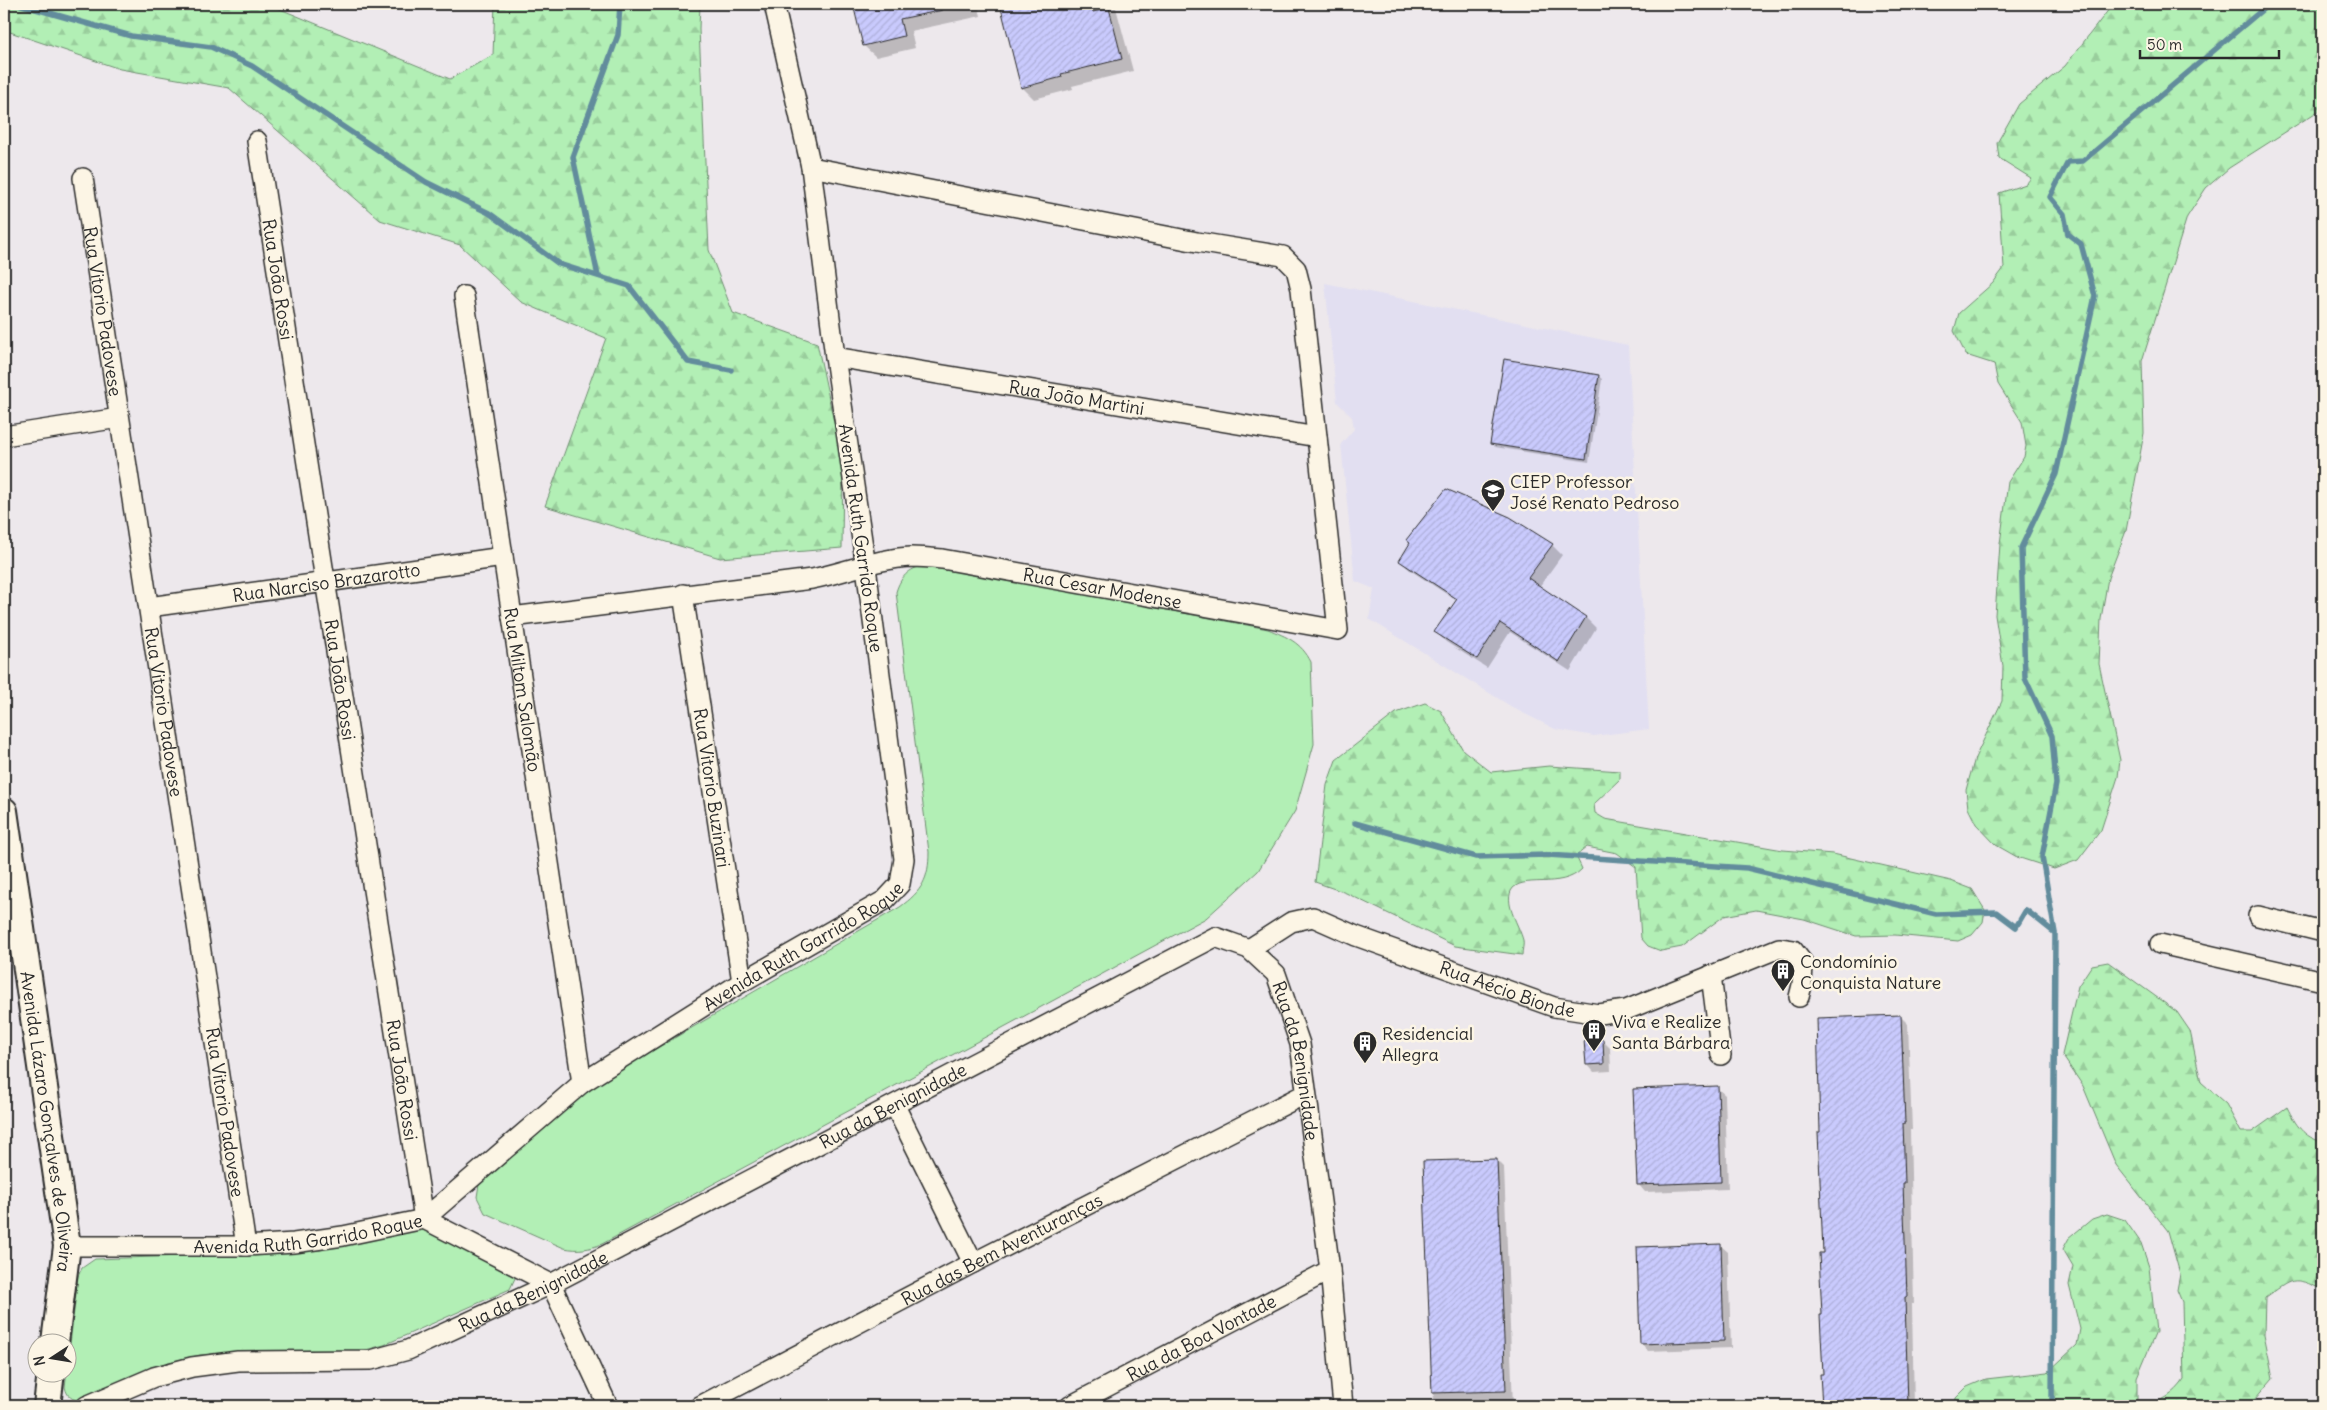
<svg xmlns="http://www.w3.org/2000/svg" width="2327" height="1410" viewBox="0 0 2327 1410" font-family="Delius,sans-serif">
  <style>
    .built { fill: #e2dff1 }
    .green { fill: #b2efb5; stroke: #6e8d70 }
    .forest { fill: url(#forest-firs); stroke: #6e8d70 }
    .shadow { fill: #0003 }
    .lines { fill: none; stroke-linecap: round; stroke-linejoin: round }
    .stream { stroke: #628c9c; stroke-width: 5.5 }
    .building { fill: url(#building-hatch); stroke: #2b2b2b }
    .street-casing { stroke: #2b2b2b; stroke-width: 22 }
    .secondary-casing { stroke: #2b2b2b; stroke-width: 30 }
    .street { stroke: #fcf5e5; stroke-width: 19 }
    .secondary { stroke: #fcf5e5; stroke-width: 26 }
    .labels { text-anchor: middle; dominant-baseline: central; stroke-width: 5; stroke-linejoin: round; paint-order: stroke }
    .street-label { font-size: 18px; fill: #2b2b2b; stroke: #fcf5e5 }
    .poi-label { font-size: 18px; fill: #2b2b2b; stroke: #fcf5e5; text-anchor: start }
  </style>
  <defs>
    <pattern id="forest-firs" width="22" height="20" patternUnits="userSpaceOnUse" patternTransform="scale(1.25)"><rect width="22" height="20" fill="#b2efb5"/><path d="M5 1l3.5 6h-7zM16 11l3.5 6h-7z" fill="#99cd9c"/></pattern>
    <pattern id="building-hatch" width="6" height="6" patternUnits="userSpaceOnUse" patternTransform="scale(1.25)"><rect width="6" height="6" fill="#c9cafd"/><path d="M-1 1l2-2M0 6l6-6M5 7l2-2" fill="none" stroke="#adaed9"/></pattern>
  </defs>
  <rect width="100%" height="100%" fill="#ede8ec"/>
  <filter id="ink" filterUnits="userSpaceOnUse"><feTurbulence type="fractalNoise" baseFrequency=".02" numOctaves="2"/><feDisplacementMap in="SourceGraphic" scale="10" xChannelSelector="R" yChannelSelector="G"/><feConvolveMatrix kernelMatrix="1 2 1 2 8 2 1 2 1" color-interpolation-filters="sRGB"/></filter>
  <g filter="url(#ink)">
    <path class="built" d="M1325,283L1628,345L1649,729L1594,736L1555,729L1517,710L1369,619L1374,589L1355,581L1341,444L1354,429L1352,417L1337,402Z"/>
    <path class="green" d="M928,565L1268,629C1287,637 1301,642 1311,662L1314,744L1295,811L1258,871L1206,918L602,1244C589,1249 579,1251 564,1248L485,1213L477,1197L480,1178L595,1084L900,907C922,891 929,879 929,852L896,592C901,575 911,567 928,565Z
      M428,1227L516,1276L510,1289L384,1345L351,1354L200,1355L161,1364L82,1400C72,1401 67,1396 65,1387L78,1276L82,1268L95,1259L275,1253L320,1250L389,1234Z"/>
    <path class="forest" d="M4,4H268L450,79L493,55L495,4H700L699,29L709,250L733,313L817,343L843,464L842,548L720,558L545,506L606,338L521,302L460,245L380,220L229,88L120,69L4,30Z
      M2113,4H2323V108L2229,168L2206,188L2187,217L2142,361L2144,433L2126,531L2108,578L2101,619L2099,664L2120,760L2118,777L2101,830L2078,860L2054,869L2017,857L1996,845L1976,824L1968,808L1966,790L1975,758L2002,701L2003,666L1995,615L2000,544L2008,482L2024,457L2026,446L2022,422L1998,384L1994,364L1966,355L1954,331L1959,313L1993,283L2004,268L1999,193L2026,184L2031,178L1999,158L1997,143L2019,104L2065,66Z
      M1425,703L1441,711L1463,750L1491,772L1549,766L1620,771V779L1594,804L1595,813L1605,819L1783,850L1833,854L1951,881L1972,889L1985,910L1983,922L1972,935L1958,941L1895,935L1856,936L1804,919L1756,910L1724,916L1682,947L1661,951L1648,946L1641,938L1636,867L1617,853L1587,847L1576,856L1582,869C1561,891 1520,873 1511,891C1505,906 1519,925 1523,940C1524,945 1522,950 1522,955L1455,946L1346,893L1315,882L1327,785L1336,760L1396,713Z
      M2108,962L2177,1012L2190,1031L2201,1082L2226,1104L2241,1132H2252L2287,1107C2296,1125 2303,1137 2323,1142V1290C2292,1275 2292,1279 2265,1298L2264,1334L2273,1378L2255,1399V1406H1955L1956,1398L1967,1387L1986,1379L2048,1372L2077,1345L2080,1329L2069,1285L2073,1266L2063,1249L2069,1238L2092,1219L2107,1214L2125,1220L2141,1243L2149,1267L2156,1332L2137,1377V1401L2144,1406C2160,1403 2175,1394 2184,1380L2182,1302L2177,1290L2180,1274L2168,1231L2116,1165L2083,1086L2062,1055L2078,986L2092,965Z"/>
    <path class="shadow" d="M854,4H978L981,16L911,31L915,48L876,57L864,46Z
      M1000,4H1115L1133,71L1072,86L1073,89L1034,99L1022,87Z
      M1598,376L1602,379L1589,462L1495,447L1492,444Z
      M1552,545L1562,555L1539,587L1586,618L1596,628L1570,671L1510,632L1487,668L1446,642L1436,632L1457,601L1410,570L1400,561Z
      M1900,1016L1908,1024L1912,1130H1910L1914,1304H1912L1914,1406H1824L1821,1316H1824V1254L1822,1133Z
      M1602,1040L1610,1048L1611,1071L1594,1072L1587,1064Z
      M1717,1088L1725,1095L1728,1189L1645,1192L1638,1184Z
      M1497,1160L1504,1167L1513,1406H1434L1425,1162Z
      M1720,1245L1728,1252L1731,1348L1648,1351L1641,1343Z
      M1723,1401L1728,1406H1640V1404Z"/>
    <g class="lines">
      <path class="stream" d="M18,4L131,36L211,47L252,66L426,182L489,213L559,264L629,286L688,362L731,370
        M598,276L573,157L618,35L620,4
        M1355,823L1476,857L1548,855L1747,868L1936,914L1996,912L2016,927L2026,910L2055,933
        M2052,1406L2055,933L2042,857L2056,784L2052,736L2025,678L2021,548L2056,474L2095,296L2081,244L2068,234L2064,214L2050,197L2068,162L2083,161L2269,4"/>
    </g>
    <path class="building" d="M853,4H942L943,10L900,19L904,36L863,46Z
      M1000,4H1092L1093,12L1109,8L1122,59L1061,74L1062,77L1021,88Z
      M1504,359L1599,375L1586,459L1490,444Z
      M1446,489L1510,517L1553,544L1528,578L1586,617L1559,662L1500,623L1477,659L1434,632L1457,599L1399,561L1410,543L1406,540Z
      M1901,1015L1905,1123H1903L1905,1183H1903L1907,1297H1905L1908,1406H1822L1820,1374H1823L1820,1315H1822L1819,1253H1823L1818,1132H1820L1817,1018Z
      M1603,1039L1604,1064L1586,1065L1584,1040Z
      M1718,1086L1721,1182L1637,1185L1633,1089Z
      M1497,1159L1506,1391L1432,1393L1423,1161Z
      M1721,1244L1724,1341L1640,1344L1637,1247Z"/>
    <g class="lines">
      <defs>
        <g id="street">
          <path id="s1" d="M257,141L424,1219L551,1284L608,1406"/>
          <path id="s2" d="M83,178L246,1246"/>
          <path id="s3" d="M464,296L582,1083"/>
          <path id="s4" d="M835,357L1317,437"/>
          <path d="M4,436L119,418"/>
          <path id="s5" d="M683,594L742,982"/>
          <path id="s6" d="M149,607L503,557"/>
          <path id="s7" d="M512,617L812,579C844,573 879,558 911,557C921,557 932,558 942,559L1338,630L1301,289L1296,269L1283,256L1197,242L811,167"/>
          <path d="M2258,916L2323,932"/>
          <path d="M2160,944L2323,981"/>
          <path id="s8" d="M1249,949L1291,922L1313,917L1356,936L1554,1007L1599,1014L1626,1010L1779,948L1793,950L1803,963L1802,985L1799,997"/>
          <path d="M1711,975L1721,1055"/>
          <path d="M895,1106L973,1263"/>
          <path id="s9" d="M67,1246H246L294,1243L343,1236L424,1219L582,1083L742,982L885,900L900,884L904,859L866,567L835,357L811,167L774,4"/>
          <path id="s10" d="M86,1406L154,1377L192,1367L238,1361L371,1360L408,1350L551,1284L1215,937L1249,949L1276,974L1300,1044L1330,1270L1343,1406"/>
          <path id="s11" d="M700,1406L973,1263L1305,1094"/>
          <path id="s12" d="M1070,1406L1330,1270"/>
        </g>
        <g id="secondary">
          <path id="s13" d="M4,811L67,1246L55,1342"/>
          <path d="M47,1406L51,1372"/>
        </g>
      </defs>
      <use href="#street" class="street-casing"/>
      <use href="#secondary" class="secondary-casing"/>
      <use href="#street" class="street"/>
      <use href="#secondary" class="secondary"/>
    </g>
  </g>
  <defs>
    <symbol id="school-pin" viewBox="-11 -11 22 30"><path d="M0 17L-7.5 6A9.5 9.5 0 1 1 7.5 6Z" fill="#2b2b2b" stroke="#fcf5e5"/><path d="M0-5L7-2L0 1L-7-2ZM-4 1L0 2.5L4 1V4Q0 6-4 4Z" fill="#fff"/></symbol>
    <symbol id="building-pin" viewBox="-11 -11 22 30"><path d="M0 17L-7.5 6A9.5 9.5 0 1 1 7.5 6Z" fill="#2b2b2b" stroke="#fcf5e5"/><path d="M-4-6H4V6H1V3H-1V6H-4ZM-2.5-4.3h1.7v1.8h-1.7ZM.8-4.3h1.7v1.8H.8ZM-2.5-1h1.7V.8h-1.7ZM.8-1h1.7V.8H.8Z" fill="#fff"/></symbol>
  </defs>
  <g fill-rule="evenodd">
    <use href="#school-pin" x="1479" y="477" width="28" height="38"/>
    <use href="#building-pin" x="1769" y="957" width="28" height="38"/>
    <use href="#building-pin" x="1580" y="1017" width="28" height="38"/>
    <use href="#building-pin" x="1351" y="1029" width="28" height="38"/>
  </g>
  <g class="labels">
    <g class="street-label">
      <text stroke="none"><textPath href="#s1" startOffset="140">Rua João Rossi</textPath></text>
      <text stroke="none"><textPath href="#s2" startOffset="135">Rua Vitorio Padovese</textPath></text>
      <text stroke="none"><textPath href="#s4" startOffset="245">Rua João Martini</textPath></text>
      <text transform="translate(861 538) rotate(82)">Avenida Ruth Garrido Roque</text>
      <text stroke="none"><textPath href="#s6" startOffset="179">Rua Narciso Brazarotto</textPath></text>
      <text stroke="none"><textPath href="#s7" startOffset="598">Rua Cesar Modense</textPath></text>
      <text stroke="none"><textPath href="#s1" startOffset="545">Rua João Rossi</textPath></text>
      <text stroke="none"><textPath href="#s3" startOffset="398">Rua Miltom Salomão</textPath></text>
      <text stroke="none"><textPath href="#s2" startOffset="540">Rua Vitorio Padovese</textPath></text>
      <text stroke="none"><textPath href="#s5" startOffset="196">Rua Vitorio Buzinari</textPath></text>
      <text stroke="none"><textPath href="#s9" startOffset="828">Avenida Ruth Garrido Roque</textPath></text>
      <text stroke="none"><textPath href="#s8" startOffset="280">Rua Aécio Bionde</textPath></text>
      <text stroke="none"><textPath href="#s10" startOffset="1400">Rua da Benignidade</textPath></text>
      <text stroke="none"><textPath href="#s1" startOffset="950">Rua João Rossi</textPath></text>
      <text stroke="none"><textPath href="#s10" startOffset="874">Rua da Benignidade</textPath></text>
      <text stroke="none"><textPath href="#s2" startOffset="945">Rua Vitorio Padovese</textPath></text>
      <text stroke="none"><textPath href="#s13" startOffset="314">Avenida Lázaro Gonçalves de Oliveira</textPath></text>
      <text stroke="none"><textPath href="#s9" startOffset="242">Avenida Ruth Garrido Roque</textPath></text>
      <text stroke="none"><textPath href="#s11" startOffset="340">Rua das Bem Aventuranças</textPath></text>
      <text stroke="none"><textPath href="#s10" startOffset="469">Rua da Benignidade</textPath></text>
      <text stroke="none"><textPath href="#s12" startOffset="148">Rua da Boa Vontade</textPath></text>
    </g>
    <g class="poi-label">
      <text x="1510" y="481">CIEP Professor<tspan x="1510" dy="21">José Renato Pedroso</tspan></text>
      <text x="1800" y="961">Condomínio<tspan x="1800" dy="21">Conquista Nature</tspan></text>
      <text x="1612" y="1021">Viva e Realize<tspan x="1612" dy="21">Santa Bárbara</tspan></text>
      <text x="1382" y="1033">Residencial<tspan x="1382" dy="21">Allegra</tspan></text>
    </g>
  </g>
  <rect width="2327" height="1410" fill="none" stroke="#fcf5e5" stroke-width="20"/>
  <rect x="10" y="10" width="2307" height="1390" fill="none" stroke="#2b2b2b" stroke-width="2" filter="url(#ink)"/>
  <g transform="translate(52 1358) rotate(258)"><circle r="24" fill="#fcf5e5" stroke="#a8a49b"/>
  <path d="M0-4L9 19L0 12L-9 19Z" fill="#2b2b2b"/>
  <text y="-8" font-size="14" font-weight="bold" text-anchor="middle" fill="#2b2b2b">N</text>
  </g>
  <path d="M2140 50v8h139v-8" fill="none" stroke="#2b2b2b" stroke-width="2.5"/>
  <text x="2147" y="50" font-size="15" fill="#2b2b2b" stroke="#fcf5e5" stroke-width="4" paint-order="stroke">50 m</text>
</svg>
